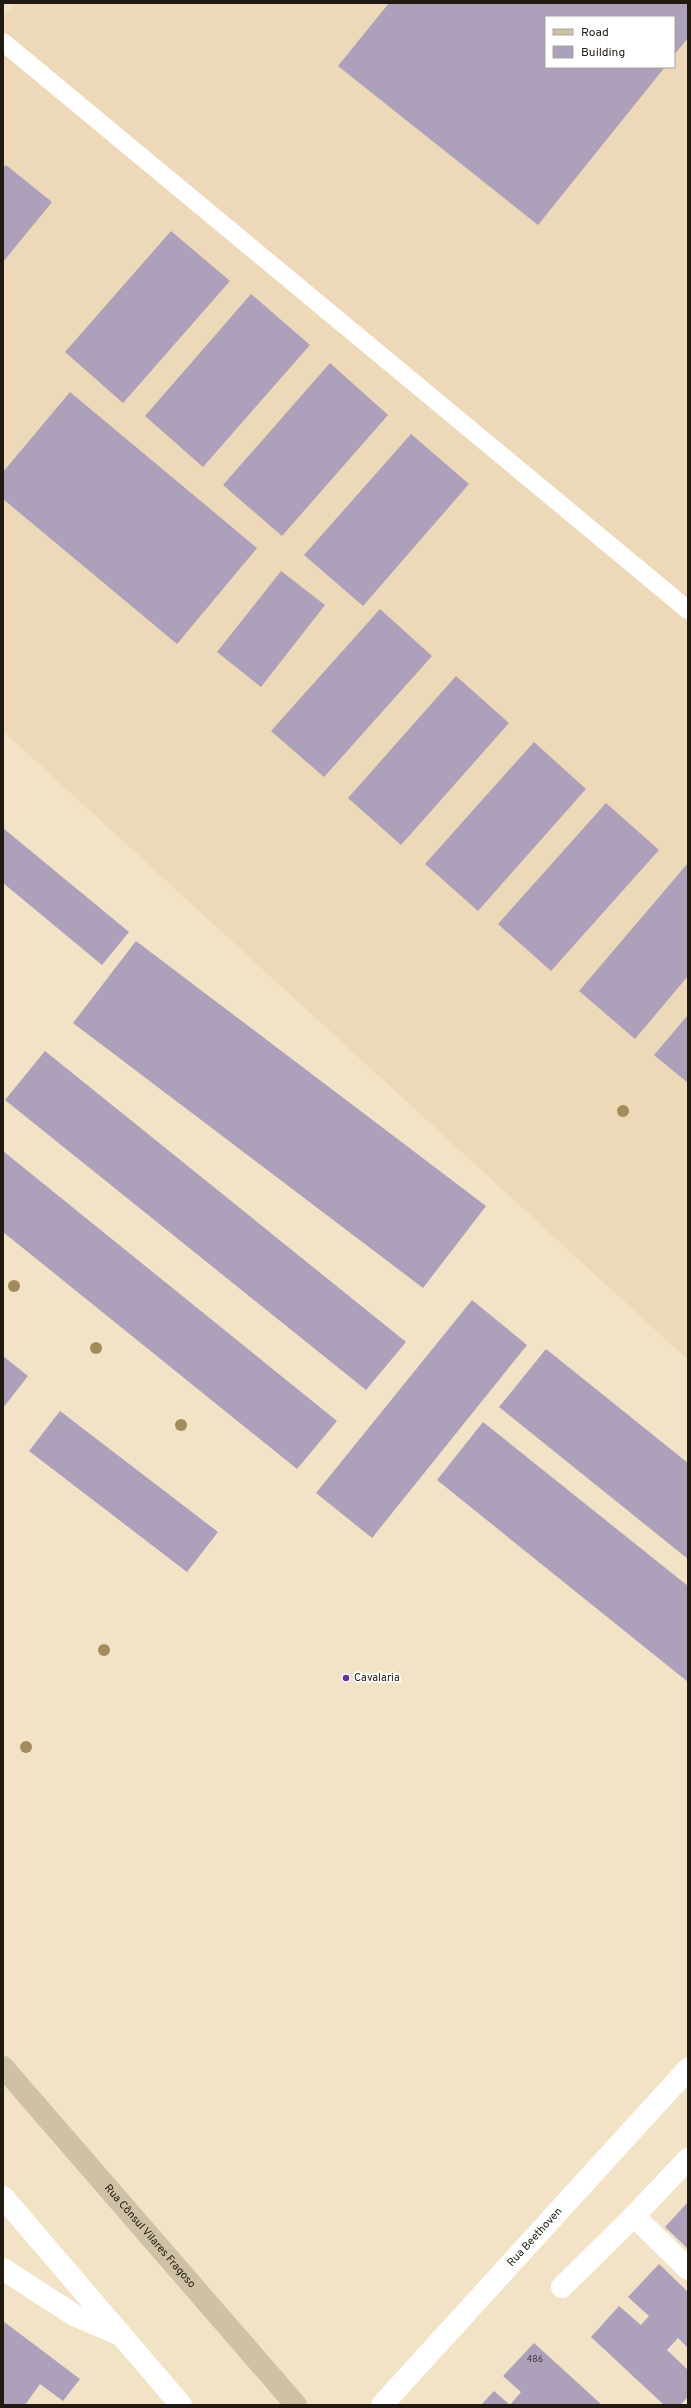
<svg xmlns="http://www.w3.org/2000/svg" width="691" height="2408" viewBox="0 0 691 2408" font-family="Overpass,sans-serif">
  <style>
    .built { fill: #edd9b7; fill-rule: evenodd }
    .building { fill: #aca0bb }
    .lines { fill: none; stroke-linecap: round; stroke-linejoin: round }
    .lane { stroke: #fff; stroke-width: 18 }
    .street { stroke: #fff; stroke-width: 22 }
    .secondary { stroke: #cec1a6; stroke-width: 22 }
    .tree { fill: #a28c5b }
    .poi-dot { fill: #6d2ea4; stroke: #fff; stroke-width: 1.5 }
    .labels { text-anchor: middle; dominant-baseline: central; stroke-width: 3.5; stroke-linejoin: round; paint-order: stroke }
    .number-label { font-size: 9px; fill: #433c3b }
    .poi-label { font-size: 11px; fill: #201a10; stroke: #fff; text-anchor: start }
    .street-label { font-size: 11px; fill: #201a10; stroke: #fff }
  </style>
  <rect width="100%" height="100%" fill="#f2e3c7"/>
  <path class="built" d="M15,3H688V1360L3,731V18ZM546,17H674V67H546Z"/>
  <path class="building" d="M389,3H688V38L674,55V17H546V67H665L538,225L338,66Z
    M6,165L52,202L3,262V168Z
    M171,231L230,281L123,403L65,352Z
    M251,294L310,345L203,467L145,416Z
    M330,363L388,415L282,536L223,485Z
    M70,392L257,548L177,644L3,499V472Z
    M411,434L469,484L363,606L304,555Z
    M281,571L325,605L261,687L217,652Z
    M380,609L432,656L324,777L271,731Z
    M456,676L509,723L401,845L348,798Z
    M534,742L586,789L478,911L425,864Z
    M606,803L659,850L551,971L498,924Z
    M3,828L129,932L102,965L3,883Z
    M688,863V976L635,1039L579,991Z
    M136,941L486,1206L423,1288L73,1023Z
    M688,1015V1083L654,1055Z
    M45,1051L406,1342L366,1390L5,1100Z
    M3,1151L337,1421L297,1469L3,1232Z
    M472,1300L527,1345L372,1538L316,1493Z
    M546,1349L688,1463V1559L499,1407Z
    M3,1356L28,1376L3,1408Z
    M60,1411L218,1532L187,1572L29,1451Z
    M483,1422L688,1586V1682L437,1480Z
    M688,2202V2249L665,2227Z
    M659,2264L688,2292V2348L678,2338L667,2350L688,2370V2397L680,2405H664L591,2337L619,2306L641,2325L649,2316L628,2297Z
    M3,2321L80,2379L63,2401L40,2384L25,2405H3Z
    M534,2343L602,2405H481L494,2391L510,2405L521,2392L503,2376Z"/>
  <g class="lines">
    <path class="lane" d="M3,42L688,610"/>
    <g class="street">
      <path d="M688,2159L634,2216L688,2269"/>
      <path d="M3,2197L181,2405"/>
      <path d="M3,2269L74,2315L118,2334"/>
      <path d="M562,2287L634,2216"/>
      <path id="s1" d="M382,2405L688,2069"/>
    </g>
    <path class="secondary" id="s2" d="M3,2067L296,2405"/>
  </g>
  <g class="tree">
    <circle cx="623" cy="1111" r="6"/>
    <circle cx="14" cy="1286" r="6"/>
    <circle cx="96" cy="1348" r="6"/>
    <circle cx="181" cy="1425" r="6"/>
    <circle cx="104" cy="1650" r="6"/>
    <circle cx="26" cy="1747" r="6"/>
  </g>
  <circle class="poi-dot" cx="346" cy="1678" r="4"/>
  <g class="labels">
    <g class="number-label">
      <text x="535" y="2359">486</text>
    </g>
    <g class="poi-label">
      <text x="354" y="1678">Cavalaria</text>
    </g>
    <g class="street-label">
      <text stroke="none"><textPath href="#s2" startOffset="224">Rua Cônsul Vilares Fragoso</textPath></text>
      <text stroke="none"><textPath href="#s1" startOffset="227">Rua Beethoven</textPath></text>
    </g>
  </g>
  <rect width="691" height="2408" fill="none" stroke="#201a10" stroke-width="8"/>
  <rect x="545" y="16" width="130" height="52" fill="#ffffff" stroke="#a6a39f"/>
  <rect x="553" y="29" width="20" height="6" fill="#cec1a6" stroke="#a6a39f"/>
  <text x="581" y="36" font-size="12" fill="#201a10">Road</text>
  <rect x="553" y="46" width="20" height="12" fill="#aca0bb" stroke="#a6a39f"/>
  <text x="581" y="56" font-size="12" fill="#201a10">Building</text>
</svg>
